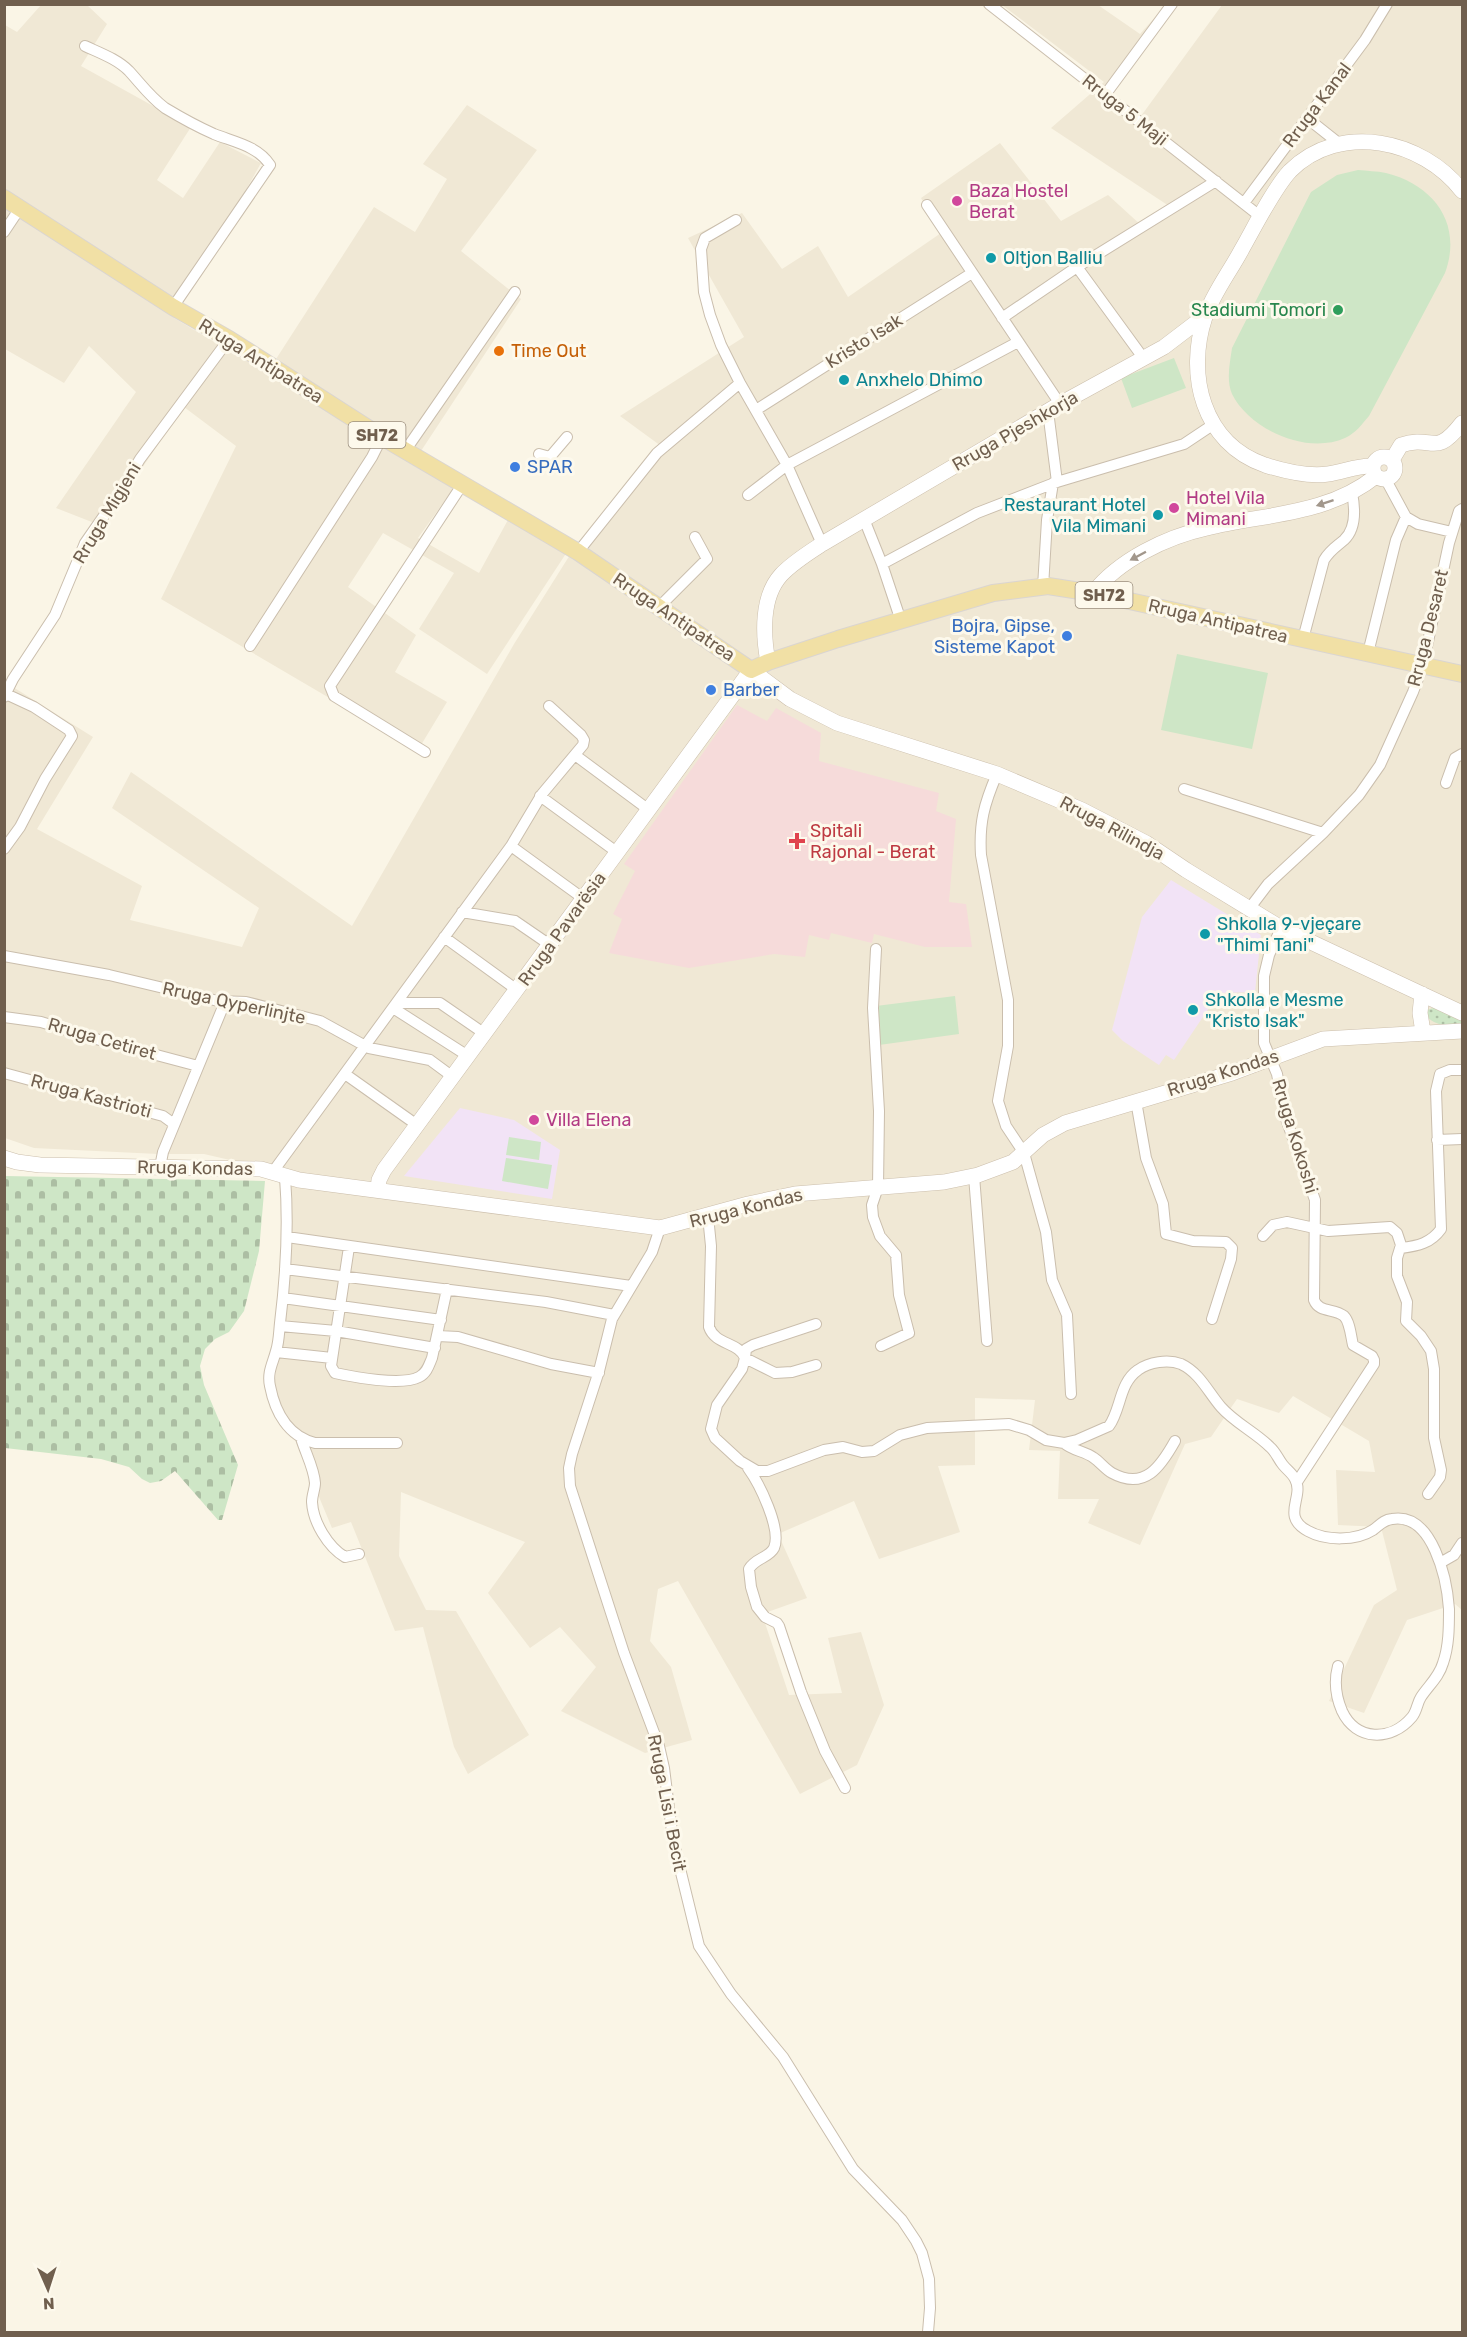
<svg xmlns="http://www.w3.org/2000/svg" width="1467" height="2337" viewBox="0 0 1467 2337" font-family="Rubik,sans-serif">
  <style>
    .residential { fill: #f0e8d5 }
    .education { fill: #f2e3f6 }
    .medical { fill: #f6dbda }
    .grass { fill: url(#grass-dots) }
    .cemetery { fill: url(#cemetery-stones) }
    .garden { fill: #cee6c6 }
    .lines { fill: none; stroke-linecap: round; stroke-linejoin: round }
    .street-casing { stroke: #cabead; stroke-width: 12 }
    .secondary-casing { stroke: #ccbfac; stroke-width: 16 }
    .primary-casing { stroke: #dad5d1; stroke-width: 18 }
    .street { stroke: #fff; stroke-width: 10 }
    .secondary { stroke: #fff; stroke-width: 15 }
    .primary { stroke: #f1e0a5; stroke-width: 16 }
    .oneway { fill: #a2978c }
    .hotel-dot { fill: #d1479c; stroke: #fdf9ec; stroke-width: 2 }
    .culture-dot { fill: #0f9aa8; stroke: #fdf9ec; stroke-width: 2 }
    .leisure-dot { fill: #2e9e5b; stroke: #fdf9ec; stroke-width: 2 }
    .food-dot { fill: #e8710a; stroke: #fdf9ec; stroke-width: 2 }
    .shop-dot { fill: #3f7fe0; stroke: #fdf9ec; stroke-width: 2 }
    .health-dot { fill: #e0444e; stroke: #fdf9ec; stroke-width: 2 }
    .labels { text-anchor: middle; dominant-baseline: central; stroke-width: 6; stroke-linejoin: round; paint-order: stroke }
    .shield { fill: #fdf9ec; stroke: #9a8d7d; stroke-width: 1.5 }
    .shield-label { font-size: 16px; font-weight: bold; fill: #705f4e }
    .street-label { font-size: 18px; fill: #705f4e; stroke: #fdf9ec }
    .hotel-label { font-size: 18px; fill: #b23c85; stroke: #fdf9ec; text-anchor: start }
    .culture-label { font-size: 18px; fill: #0d838f; stroke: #fdf9ec; text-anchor: start }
    .leisure-label { font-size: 18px; fill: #27864d; stroke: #fdf9ec; text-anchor: end }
    .food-label { font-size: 18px; fill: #c56008; stroke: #fdf9ec; text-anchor: start }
    .shop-label { font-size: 18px; fill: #366cbe; stroke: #fdf9ec; text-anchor: start }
    .health-label { font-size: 18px; fill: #be3a42; stroke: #fdf9ec; text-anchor: start }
  </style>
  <defs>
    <pattern id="grass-dots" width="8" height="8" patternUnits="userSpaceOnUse" patternTransform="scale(1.5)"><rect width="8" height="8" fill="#cee6c6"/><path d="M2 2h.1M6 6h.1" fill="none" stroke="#acbea3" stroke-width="1.8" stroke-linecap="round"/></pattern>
    <pattern id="cemetery-stones" width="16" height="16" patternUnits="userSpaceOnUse" patternTransform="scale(1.5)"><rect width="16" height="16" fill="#cee6c6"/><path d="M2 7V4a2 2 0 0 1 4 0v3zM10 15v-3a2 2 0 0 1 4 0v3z" fill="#acbea3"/></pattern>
  </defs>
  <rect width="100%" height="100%" fill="#faf5e6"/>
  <path class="residential" d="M41,5H87L107,24L81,66L191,127L157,180L183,198L220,142L261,163L174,318L267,373L374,207L415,232L447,179L423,164L467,105L537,150L461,251L521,299L421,451L461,478L418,538L479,573L509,518L567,552L487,674L419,629L454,573L383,533L348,587L416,635L395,672L447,702L418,750L161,599L236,446L184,407L102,526L56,508L136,392L89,346L64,383L5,349V25L17,32Z
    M1002,5H1098L1140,34L1166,5H1178L1112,94L1141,116L1222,5H1462V1610L1455,1604L1407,1620L1364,1713L1329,1701L1374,1605L1397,1590L1381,1527L1338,1525L1336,1470L1375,1472L1369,1441L1293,1396L1279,1413L1237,1399L1211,1437L1185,1444L1140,1545L1088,1523L1099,1499H1058L1060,1451L1029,1450L1035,1400L975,1398V1465L938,1466L960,1532L879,1559L854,1501L778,1534L807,1598L762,1614L789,1695L842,1693L828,1638L861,1632L884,1705L857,1765L800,1794L678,1581L658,1589L650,1641L671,1667L692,1740L645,1753L561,1711L596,1667L560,1627L530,1648L488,1593L525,1542L401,1492L399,1556L426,1610L456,1611L529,1735L468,1774L454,1747L423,1627L395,1631L351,1522L332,1528L274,1389L291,1233L286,1173L204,1154H158L34,1148L5,1138L4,701L13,687L93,737L37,829L142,886L130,920L242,947L259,908L112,808L131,772L352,926L514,644L568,558L661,446L620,416L744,337L688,238L742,213L782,269L818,246L848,297L941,233L921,198L1000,143L1061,221L1108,195L1142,226L1172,208L1051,128L1104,82Z"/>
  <path class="education" d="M1171,880L1261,935L1255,992L1219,993L1174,1060L1166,1055L1159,1065L1123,1041L1112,1030L1142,917Z
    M460,1108L514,1120L560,1150L552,1199L404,1176Z"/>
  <path class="medical" d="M737,705L767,721L776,708L821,733L819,761L939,793L936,811L956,819L949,902L966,904L972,947H925L874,934L872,943L831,933L829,940L809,935L805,957L774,954L689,968L609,953L622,919L613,914L635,871L624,864Z"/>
  <path class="grass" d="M1436,1007L1462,1020V1021L1460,1024C1445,1025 1437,1027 1425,1015L1427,1010Z"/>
  <path class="cemetery" d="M5,1176L265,1181L259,1251L244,1311L229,1332L215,1339L205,1349L200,1366L204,1385L238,1465L222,1520H218L175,1471L161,1481L150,1483L142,1479L129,1467L101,1459L5,1448Z"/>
  <path class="garden" d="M1358,170C1367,171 1377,171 1386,173C1434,185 1463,224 1445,273L1369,416C1362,424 1356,433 1345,438C1307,455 1250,430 1232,394C1226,380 1230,362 1232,348L1311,192L1337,175Z
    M1174,358L1186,388L1132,408L1121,378Z
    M1177,654L1268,673L1252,749L1161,730Z
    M955,996L959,1034L879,1045L876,1006Z
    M509,1137L541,1142L539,1160L506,1155Z
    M506,1158L552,1165L548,1189L502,1181Z"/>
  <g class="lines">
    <defs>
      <path id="street" d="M989,4L1261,217
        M85,46C100,53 117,59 129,71C141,84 150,97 165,108C180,117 198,127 214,134C234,142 258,146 270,165L173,307
        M1105,95L1172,4
        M1307,118L1341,145
        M1244,203L1365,40L1387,4
        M927,205L1060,404
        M736,220L705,238L701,249L704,292L710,315L721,345L740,383L787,465L822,544
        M4,232L20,208
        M1002,318L1077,267
        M1144,359L1077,267L1216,181
        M756,410L972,273
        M1048,411L1057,482
        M405,451L515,292
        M539,454L550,457L567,437
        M1386,480L1406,517L1418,524L1452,532
        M748,495L787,465L1018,342
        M864,519L882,564L901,621
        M578,552L657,453L740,383
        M882,564L977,513L1057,482L1184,444L1214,424
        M1043,587L1047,520L1053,483
        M659,607L707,559L695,537
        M1303,639L1324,560C1330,550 1336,547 1344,540C1357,528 1355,508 1352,493
        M250,646L372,457L382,437
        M1368,653L1396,540L1406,517
        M4,697L13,679L55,615L85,543L119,494L140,459L229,339
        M425,752L334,696L330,686L462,485
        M575,755L649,810
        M997,774C984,804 979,823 981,855L1008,1000V1046L998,1101L1006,1126L1024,1153L1046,1232L1052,1280L1067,1315L1071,1394
        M1446,783L1455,758L1462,754
        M1184,789L1323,833
        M540,796L618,853
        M511,846L584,899
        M4,849L20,827L45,779L72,736L69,730L34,707L6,694
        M1249,909L1268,884L1323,833L1359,795L1380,765L1413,692L1423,665L1449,543L1459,511L1462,509
        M462,912L515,921L550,945
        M1281,928L1269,955L1264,976V1043L1277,1074L1285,1116L1315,1200L1314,1300C1319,1313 1334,1308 1344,1316C1350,1322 1351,1337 1353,1345L1372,1356L1374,1360V1364L1297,1482
        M444,937L517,990
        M876,949L873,1008L879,1111L878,1187L872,1205L873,1217L880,1236L896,1255L899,1295L909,1333L881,1346
        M4,956L109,975L218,1001L246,1002L320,1021L369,1048L430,1060L453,1077
        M397,1003H440L485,1034
        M393,1008L468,1056
        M4,1017L41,1022L96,1039L198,1066
        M4,1073L163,1116L174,1124
        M345,1074L417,1125
        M1136,1101L1146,1158L1163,1204L1166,1234L1193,1241L1226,1242L1232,1248L1231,1259L1212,1319
        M1437,1140L1462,1139
        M160,1167L163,1152L225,1002
        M272,1173L511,846L542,794L583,745L584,740L581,735L549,706
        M974,1176L987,1341
        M285,1177C289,1227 286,1274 280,1323C279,1332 279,1342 276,1351C273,1363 267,1372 270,1386C275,1412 288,1436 315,1443H397
        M708,1216L711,1246L709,1327C715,1345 739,1342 745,1358L742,1369L717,1405L711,1429L715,1438L740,1461L757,1471H768L824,1450L843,1447L862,1452L874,1451L900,1435L927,1428L1009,1424L1029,1430L1046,1440L1064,1443L1077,1440L1109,1426C1121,1410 1119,1383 1138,1370C1149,1362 1168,1359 1181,1364C1200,1373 1208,1392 1221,1407C1235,1423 1255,1432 1270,1447C1276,1452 1278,1459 1283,1465C1287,1470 1292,1473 1295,1479C1305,1497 1280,1516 1308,1531C1326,1541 1356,1541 1373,1530C1380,1525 1383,1520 1392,1519C1433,1512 1447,1580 1449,1609C1449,1627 1449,1646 1443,1663C1439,1677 1429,1685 1421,1697C1417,1703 1417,1711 1412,1717C1391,1742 1356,1741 1342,1711C1336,1697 1334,1681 1338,1666
        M660,1228L652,1252L612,1319L599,1371L572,1454L569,1468L570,1486L624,1653L659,1746L664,1768L673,1840L699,1946L731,1994L783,2057L853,2169L902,2220L916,2241L922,2253L929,2279L930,2308L928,2332
        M1263,1236L1273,1225L1287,1222L1328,1231L1390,1227L1397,1233L1401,1245L1397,1258V1276L1407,1302L1406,1321L1421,1336L1431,1351L1434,1369V1438L1441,1470L1440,1477L1428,1494
        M287,1237L631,1286
        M349,1247L331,1366L335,1373C354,1377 402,1386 419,1377C427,1373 429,1365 432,1358L447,1289
        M1401,1248C1418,1246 1431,1243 1441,1229L1436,1091L1440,1074L1450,1070H1462
        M285,1269L546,1302L614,1315
        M283,1298L441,1320
        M280,1326L336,1331L435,1348
        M438,1336L458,1337L551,1364L599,1373
        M276,1352L332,1358
        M816,1365L792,1372L775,1373L745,1358L746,1349L753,1345L816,1324
        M301,1438C305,1452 314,1468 315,1483C315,1489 312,1495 312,1502C313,1522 328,1547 345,1557L359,1554
        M1064,1443C1073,1451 1085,1451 1094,1458C1100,1462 1105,1469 1112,1473C1145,1491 1161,1466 1175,1441
        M748,1468C759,1483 782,1529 774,1548C769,1558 755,1558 749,1569L751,1587L757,1607L765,1617L777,1623L779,1626L801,1692L825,1751L845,1788
        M1440,1563L1454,1555L1462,1543"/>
      <path id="secondary" d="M1373 468a11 11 0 1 1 22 0a11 11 0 1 1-22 0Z
        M1392,460L1401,445C1434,434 1434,459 1462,423
        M1373,466C1358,465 1343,472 1328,474C1308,477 1284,471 1265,465C1202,443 1186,374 1205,317C1212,295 1231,270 1242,249C1254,228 1274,188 1290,171C1340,121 1423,140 1462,191
        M1093,593C1119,560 1166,537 1207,528C1264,514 1328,515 1376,476
        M768,662C763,635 761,597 781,575C792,563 808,553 822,544L1060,404L1164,347L1206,315
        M1422,994L1420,1013L1423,1032
        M4,1158L17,1162L40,1165L261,1169L299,1180L660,1228L748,1204L795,1194L944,1182L978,1175L1013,1162L1043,1135L1065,1123L1232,1073L1323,1039L1462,1031
        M378,1189L379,1180L384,1170L751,670L790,699L837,723L997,774L1082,810L1146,843L1186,870L1281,928L1462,1013"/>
      <path id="primary" d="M4,198L173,307L229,339L382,437L578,552L751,670L768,662L838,639L993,593L1048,586L1093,593L1462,674"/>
    </defs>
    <use href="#street" class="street-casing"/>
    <use href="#secondary" class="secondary-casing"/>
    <use href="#primary" class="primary-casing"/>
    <use href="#street" class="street"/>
    <use href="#secondary" class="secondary"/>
    <use href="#primary" class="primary"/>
  </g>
  <defs><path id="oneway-solid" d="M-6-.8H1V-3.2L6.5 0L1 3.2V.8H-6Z" transform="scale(1.5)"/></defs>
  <g class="oneway">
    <use href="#oneway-solid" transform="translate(1325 503) rotate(162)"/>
    <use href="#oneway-solid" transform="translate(1138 556) rotate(152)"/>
  </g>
  <g class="hotel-dot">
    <circle cx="957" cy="201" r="6"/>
    <circle cx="1174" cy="508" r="6"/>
    <circle cx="534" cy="1120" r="6"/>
  </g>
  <g class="culture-dot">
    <circle cx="991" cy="258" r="6"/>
    <circle cx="844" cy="380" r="6"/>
    <circle cx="1158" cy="515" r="6"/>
    <circle cx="1205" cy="934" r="6"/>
    <circle cx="1193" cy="1010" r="6"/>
  </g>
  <circle class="leisure-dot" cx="1338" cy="310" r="6"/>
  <circle class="food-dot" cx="499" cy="351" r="6"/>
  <g class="shop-dot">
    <circle cx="515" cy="467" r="6"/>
    <circle cx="1067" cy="636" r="6"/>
    <circle cx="711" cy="690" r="6"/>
  </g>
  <path class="health-dot" d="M794 832h6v6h6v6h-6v6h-6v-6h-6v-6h6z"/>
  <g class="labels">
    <g class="shield">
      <rect x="348.5" y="422" width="57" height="26" rx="4.5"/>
      <rect x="1075.5" y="582" width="57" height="26" rx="4.5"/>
    </g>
    <g class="shield-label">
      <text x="377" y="435">SH72</text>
      <text x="1104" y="595">SH72</text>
    </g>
    <g class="street-label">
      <text transform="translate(1317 105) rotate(-53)">Rruga Kanal</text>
      <text transform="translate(1125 110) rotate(38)">Rruga 5 Maji</text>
      <text transform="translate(864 341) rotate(-32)">Kristo Isak</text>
      <text transform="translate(261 361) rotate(32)">Rruga Antipatrea</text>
      <text transform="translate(1015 431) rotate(-30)">Rruga Pjeshkorja</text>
      <text transform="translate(107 513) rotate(-59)">Rruga Migjeni</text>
      <text transform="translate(674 617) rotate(34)">Rruga Antipatrea</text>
      <text transform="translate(1218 621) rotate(13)">Rruga Antipatrea</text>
      <text transform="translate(1428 628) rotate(-76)">Rruga Desaret</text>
      <text transform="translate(1112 828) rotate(28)">Rruga Rilindja</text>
      <text transform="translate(562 929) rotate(-54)">Rruga Pavarësia</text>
      <text transform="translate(234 1003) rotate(12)">Rruga Qyperlinjte</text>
      <text transform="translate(102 1039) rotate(16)">Rruga Cetiret</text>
      <text transform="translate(1223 1073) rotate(-18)">Rruga Kondas</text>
      <text transform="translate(91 1096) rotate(15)">Rruga Kastrioti</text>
      <text transform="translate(1295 1136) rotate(73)">Rruga Kokoshi</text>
      <text transform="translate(195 1168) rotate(1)">Rruga Kondas</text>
      <text transform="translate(746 1208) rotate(-14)">Rruga Kondas</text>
      <text transform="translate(667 1803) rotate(79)">Rruga Lisi i Becit</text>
    </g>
    <g class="hotel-label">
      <text x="969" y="191">Baza Hostel<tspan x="969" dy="21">Berat</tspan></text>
      <text x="1186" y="498">Hotel Vila<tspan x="1186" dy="21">Mimani</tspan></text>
      <text x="546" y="1120">Villa Elena</text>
    </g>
    <g class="culture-label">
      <text x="1003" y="258">Oltjon Balliu</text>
      <text x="856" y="380">Anxhelo Dhimo</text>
      <text x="1146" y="505" text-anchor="end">Restaurant Hotel<tspan x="1146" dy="21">Vila Mimani</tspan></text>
      <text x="1217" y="924">Shkolla 9-vjeçare<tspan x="1217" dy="21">"Thimi Tani"</tspan></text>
      <text x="1205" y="1000">Shkolla e Mesme<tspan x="1205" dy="21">"Kristo Isak"</tspan></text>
    </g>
    <g class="leisure-label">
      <text x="1326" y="310">Stadiumi Tomori</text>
    </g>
    <g class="food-label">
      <text x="511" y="351">Time Out</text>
    </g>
    <g class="shop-label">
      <text x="527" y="467">SPAR</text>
      <text x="1055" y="626" text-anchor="end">Bojra, Gipse,<tspan x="1055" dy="21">Sisteme Kapot</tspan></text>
      <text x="723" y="690">Barber</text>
    </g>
    <g class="health-label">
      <text x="810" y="831">Spitali<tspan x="810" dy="21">Rajonal - Berat</tspan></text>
    </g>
  </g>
  <rect width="1467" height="2337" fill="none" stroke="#705f4e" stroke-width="12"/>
  <g transform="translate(48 2289) rotate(177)" stroke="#fdf9ec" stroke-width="4.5" paint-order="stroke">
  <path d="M0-4.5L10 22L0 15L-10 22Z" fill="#705f4e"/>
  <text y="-9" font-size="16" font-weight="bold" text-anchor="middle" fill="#705f4e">N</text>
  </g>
</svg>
